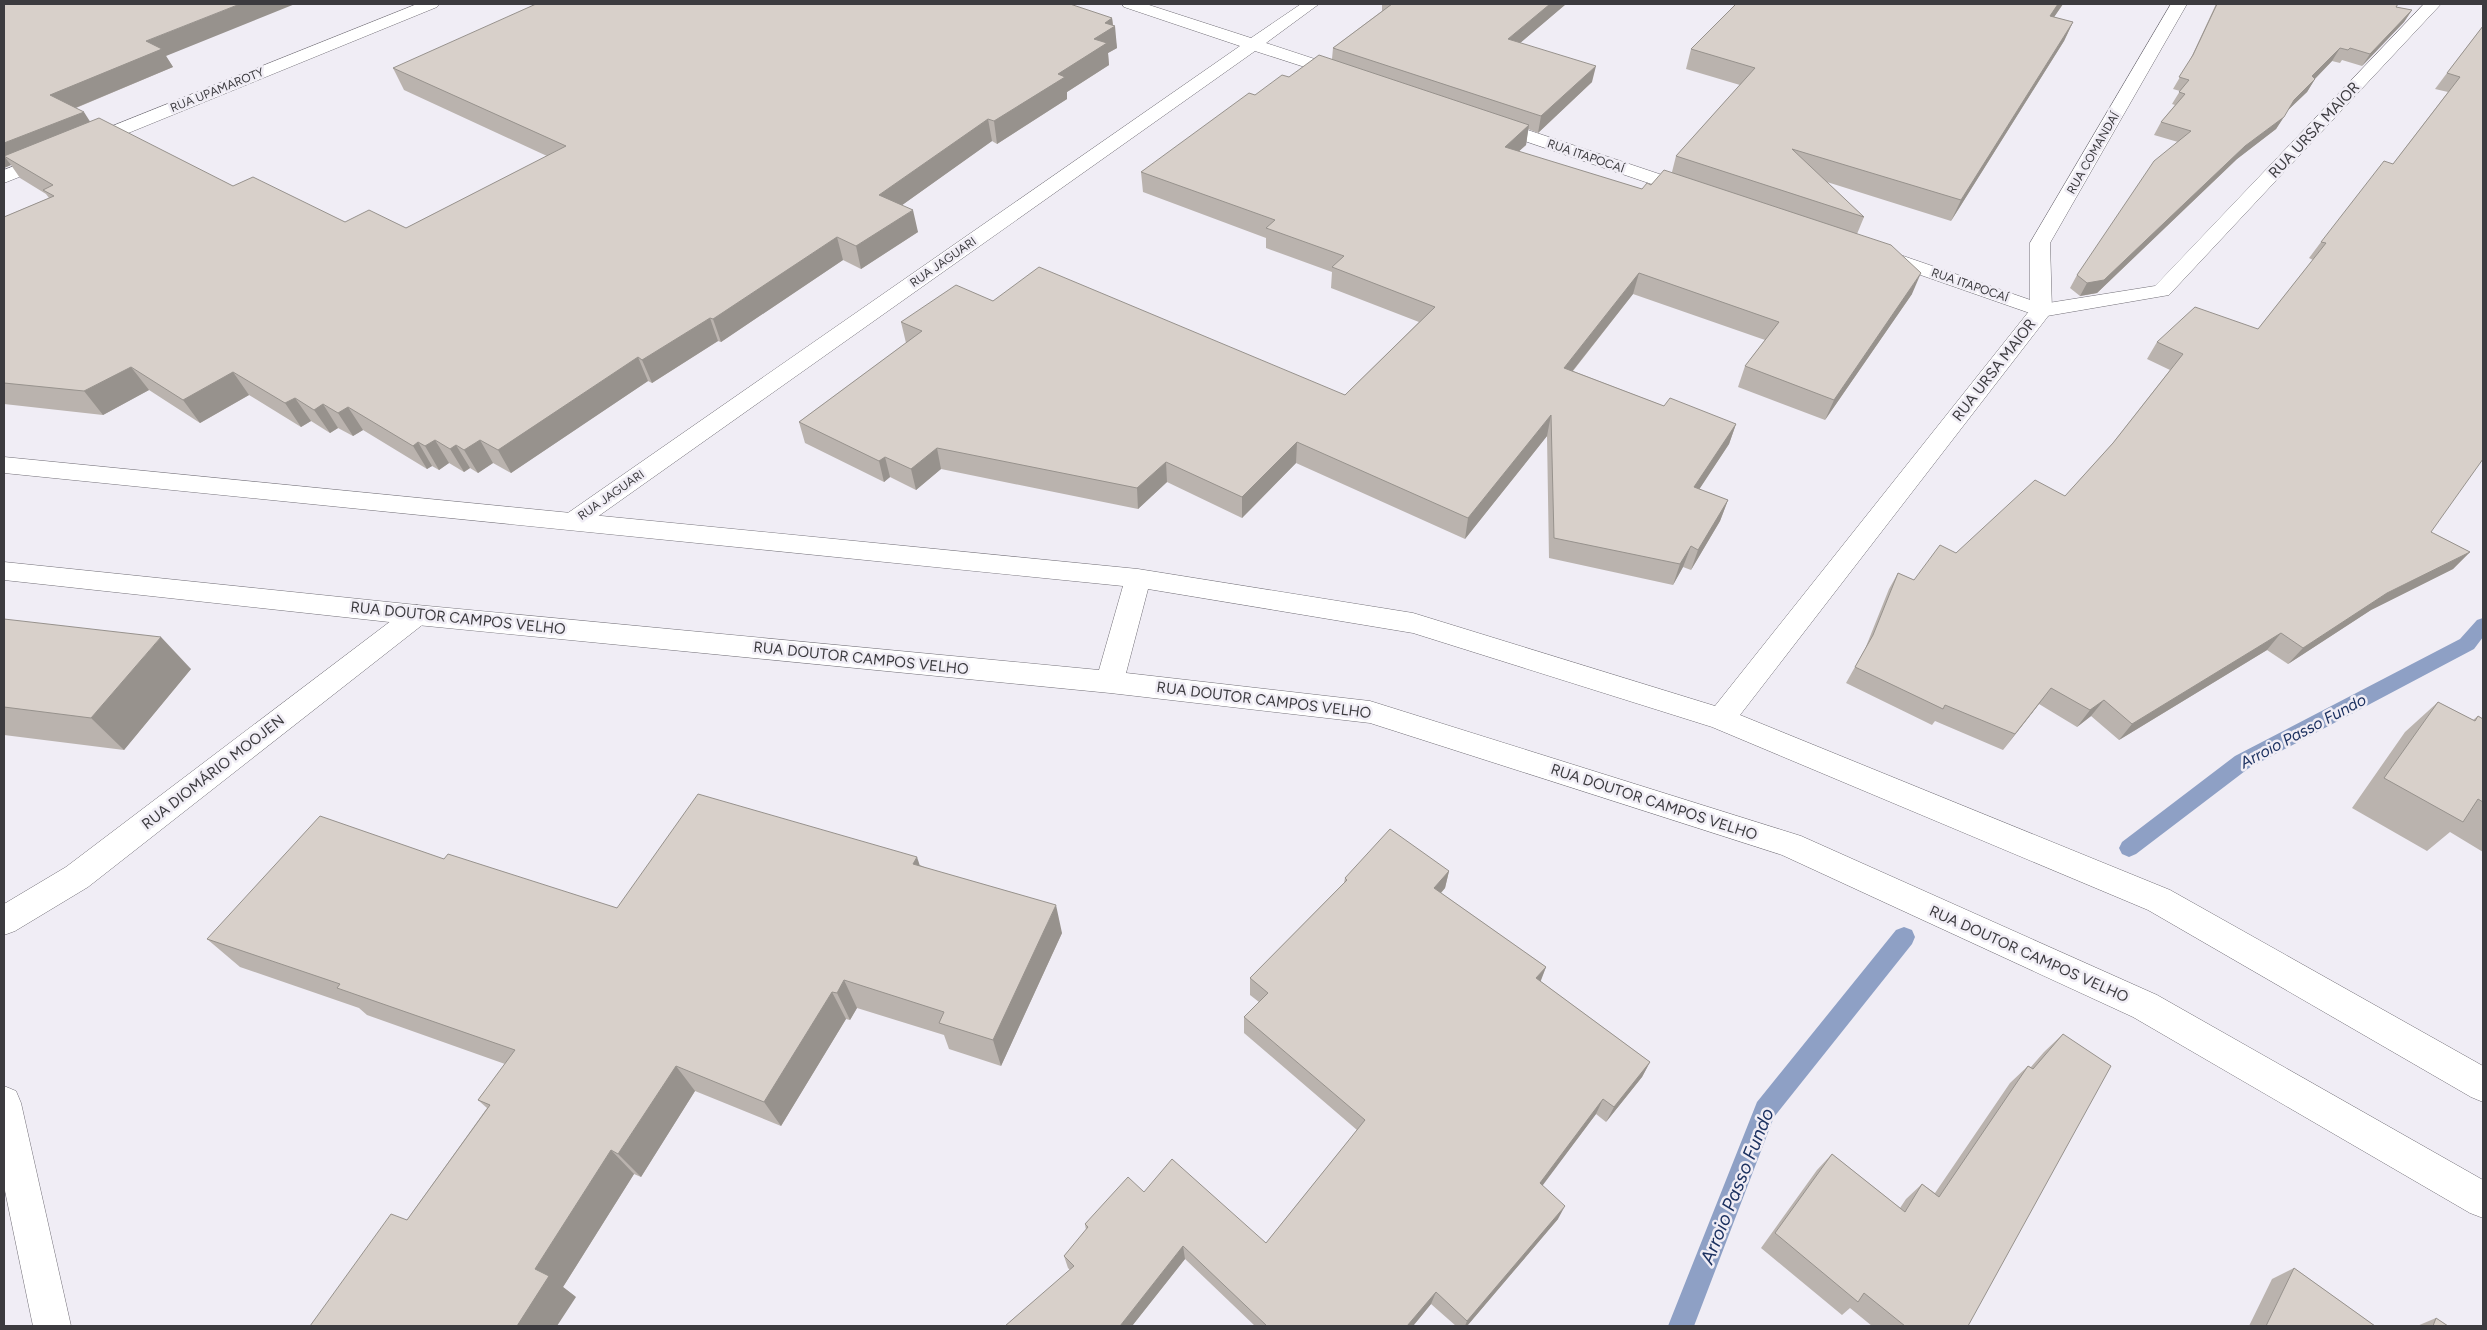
<svg xmlns="http://www.w3.org/2000/svg" width="2487" height="1330" viewBox="0 0 2487 1330" font-family="Figtree,sans-serif">
  <style>
    .lines { fill: none; stroke-linecap: round; stroke-linejoin: round }
    .stream { fill: #8ea0c5; fill-rule: evenodd }
    .lane-casing { stroke: #726f77; stroke-width: 1 }
    .street-casing { stroke: #726f77; stroke-width: 1 }
    .secondary-casing { stroke: #726f77; stroke-width: 1 }
    .lane { fill: #fff; fill-rule: evenodd }
    .street { fill: #fff; fill-rule: evenodd }
    .secondary { fill: #fff; fill-rule: evenodd }
    .wall { fill: #bab3ae }
    .shaded-wall { fill: #97928d }
    .building { fill: #d8d0ca; stroke: #97928d }
    .labels { text-anchor: middle; dominant-baseline: central; stroke-width: 5; stroke-linejoin: round; paint-order: stroke }
    .far-street-label { font-size: 12px; fill: #3c3b3f; stroke: #f0edf5 }
    .street-label { font-size: 15px; fill: #3c3b3f; stroke: #f0edf5 }
    .water-label { font-size: 16px; font-style: italic; fill: #1c3160; stroke: #f0edf5 }
    .near-water-label { font-size: 19px; font-style: italic; fill: #1c3160; stroke: #f0edf5 }
  </style>
  <rect width="100%" height="100%" fill="#f0edf5"/>
  <g class="lines">
    <path class="stream" d="M2483,618V637L2474,649L2249,768L2136,854L2129,857L2122,854L2119,848L2122,842L2235,756L2460,639L2477,620Z
      M1904,927L1912,930L1915,937L1912,944L1774,1117L1694,1326H1668L1757,1102L1896,930Z"/>
    <defs>
      <path id="lane" d="M4,1086L16,1091L21,1103L71,1326H33L4,1186Z"/>
      <path id="street" d="M417,4H439L437,7L94,147H80L78,143L80,139Z
        M1122,4H1146L1251,38L1301,4H1319L1266,43L1351,71L1354,75L1351,79L1345,80L1255,51L583,527L574,530L565,527L561,521L565,515L1240,46L1124,7Z
        M2424,4H2441L2169,295L2041,317L1872,258L1869,254L1872,250L1879,248L1886,250L2042,304L2155,286Z
        M1492,118L1698,187L1701,191L1698,195H1684L1486,128L1483,124L1486,120Z
        M50,152L57,154L59,158L57,162L4,183V170Z
        M417,605L426,608L430,615L426,622L88,887L15,931L4,935V904L66,867L408,608Z"/>
      <path id="secondary" d="M2171,4H2187L2050,243L2052,311L1740,715L2170,890L2483,1066V1102L2471,1097L2148,910L1712,727L1413,633L1148,589L1126,673L1370,701L1801,836L2157,995L2483,1180V1218L2470,1213L2133,1017L1782,855L1370,723L1110,693L417,625L4,580V562L417,605L1099,670L1123,586L4,473V457L1138,569L1413,613L1715,706L2030,310V243Z"/>
    </defs>
    <use href="#lane" class="lane-casing"/>
    <use href="#street" class="street-casing"/>
    <use href="#secondary" class="secondary-casing"/>
    <use href="#lane" class="lane"/>
    <use href="#street" class="street"/>
    <use href="#secondary" class="secondary"/>
  </g>
  <path class="wall" d="M4,4L166,56L173,67L76,108L90,122L233,186L345,222L406,228L547,156L404,90L393,68L1112,18L1117,48L1108,53L1109,65L1067,92V99L997,144L992,141L902,205L918,232L861,269L843,260L721,342L718,341L652,383L648,381L511,473L493,463L478,473L470,468L464,472L449,463L439,470L432,466L427,469L363,430L353,436L338,428L330,433L311,421L301,427L249,395L200,423L149,390L103,415L4,404V217L49,198L46,194L20,178L11,165L4,168Z
    M1382,4H1566L1520,43L1592,82L1538,133L1528,129L1526,145L1518,152L1642,189L1672,172L1676,156L1740,85L1686,69L1691,49L1736,4H2063L2054,17L2073,22L2064,41L1951,221L1827,182L1864,217L1857,234L1912,294L1825,420L1738,387L1745,366L1765,340L1633,294L1573,371L1664,406L1736,424L1729,444L1699,489L1728,500L1720,521L1691,570L1683,567L1673,585L1549,558L1547,436L1465,539L1296,463L1242,518L1167,482L1138,509L941,469L916,490L890,477L884,482L805,443L799,422L906,343L901,322L993,301L1345,395L1419,322L1331,288L1332,272L1266,248V238L1143,192L1141,172L1255,95L1289,77L1332,59L1333,48L1382,11Z
    M2216,4H2398L2396,7L2412,10L2404,22L2362,66L2342,60L2340,63L2332,61L2315,79L2307,92L2287,111L2276,129L2237,159L2097,293L2080,296L2070,288L2077,275L2178,142L2154,135L2161,122L2175,105L2172,104L2180,91L2173,89L2190,60Z
    M2483,26L2431,532L2470,552L2453,569L2371,610L2288,664L2267,650L2119,740L2091,716L2077,727L2039,704L2003,750L1935,721L1932,725L1846,683L1865,649L1889,589L1898,573L1914,580L1956,553L2065,496L2113,443L2170,370L2147,359L2157,342L2258,329L2313,260L2309,258L2321,242L2393,164L2448,92L2435,89L2447,73Z
    M4,619L191,669L124,750L4,735Z
    M2438,702L2473,720L2478,716L2483,719V852L2450,832L2427,851L2352,808L2405,732Z
    M444,859L617,908L920,865L1062,933L1001,1066L949,1049L944,1035L857,1008L850,1020L846,1019L781,1126L695,1091L641,1177L634,1174L563,1287L576,1297L407,1220L487,1108L478,1100L505,1064L367,1015L359,1008L240,967L207,939Z
    M1449,871L1445,888L1441,893L1546,967L1540,981L1650,1062L1642,1077L1606,1122L1596,1114L1542,1185L1558,1219L1467,1326H1456L1431,1304L1413,1326H1255L1185,1259L1132,1326H1005L1070,1270L1068,1268L1064,1256L1086,1230L1085,1224L1144,1192L1266,1243L1357,1130L1244,1033V1017L1259,1002L1250,995V978L1344,883L1345,878Z
    M2063,1034L1968,1326H1872L1850,1308L1842,1315L1761,1248L1817,1170L1832,1154L1900,1208L1906,1199L1922,1184L1935,1193L2010,1083L2028,1066L2031,1067L2044,1052Z
    M2294,1268L2375,1326H2249L2272,1279Z
    M2436,1318L2448,1326H2417Z"/>
  <path class="shaded-wall" d="M240,4H295L166,56L173,67L63,113L50,95L146,41Z
    M1550,4H1566L1506,55L1508,39Z
    M2058,4H2063L2041,36L2050,16Z
    M2412,10L2404,22L2362,66L2370,54Z
    M1112,18L1113,27L1115,26L1117,48L1108,53L1109,65L1067,92V99L997,144L994,121L1058,74L1094,39L1105,23Z
    M2073,22L2064,41L1951,221L1961,200Z
    M2340,48L2332,61L2305,89L2312,76Z
    M1596,66L1592,82L1538,133L1541,116Z
    M2315,79L2307,92L2286,112L2294,100Z
    M84,112L96,131L4,156V143Z
    M2284,117L2276,129L2237,159L2097,293L2080,296L2087,283L2245,146Z
    M988,119L992,141L884,218L879,195Z
    M1529,125L1526,145L1501,167L1505,147Z
    M4,156L11,165L4,168Z
    M913,210L918,232L861,269L856,246Z
    M837,237L843,260L721,342L713,319Z
    M1639,273L1633,294L1559,388L1564,368Z
    M1921,273L1912,294L1825,420L1834,400Z
    M710,318L718,341L652,383L642,360Z
    M638,357L648,381L511,473L498,450Z
    M131,367L149,390L103,415L84,391Z
    M233,372L249,395L200,423L183,400Z
    M295,398L311,421L301,427L285,403Z
    M323,404L338,428L330,433L314,410Z
    M348,407L363,430L353,436L338,413Z
    M1551,415L1547,436L1465,539L1468,518Z
    M1736,424L1729,444L1687,508L1694,487Z
    M435,440L449,463L439,470L425,446Z
    M480,440L493,463L478,473L464,450Z
    M418,442L432,466L427,469L413,446Z
    M1297,442L1296,463L1242,518V497Z
    M456,445L470,468L464,472L450,449Z
    M937,448L941,469L916,490L911,469Z
    M885,457L890,477L884,482L879,461Z
    M1166,462L1167,482L1138,509L1137,488Z
    M1728,500L1720,521L1691,570L1698,550Z
    M1691,546L1683,567L1673,585L1680,564Z
    M2470,552L2453,569L2371,610L2288,664L2303,648L2387,593Z
    M2281,633L2267,650L2119,740L2132,724Z
    M161,637L191,669L124,750L91,718Z
    M2051,688L2039,704L2003,750L2015,734Z
    M2104,700L2091,716L2077,727L2090,710Z
    M917,857L927,887L913,864Z
    M1449,871L1445,888L1430,905L1434,888Z
    M1056,905L1062,933L1001,1066L993,1040Z
    M1546,967L1540,983L1536,978Z
    M844,980L857,1008L850,1020L837,993Z
    M832,992L846,1019L781,1126L764,1102Z
    M1650,1062L1642,1077L1606,1122L1614,1107Z
    M676,1066L695,1091L641,1177L618,1154Z
    M1603,1099L1596,1114L1534,1197L1540,1183Z
    M611,1150L634,1174L563,1287L576,1297L557,1326H517L535,1269Z
    M1565,1206L1558,1219L1467,1326H1465L1467,1321Z
    M1183,1246L1185,1259L1132,1326H1120Z
    M1436,1292L1431,1304L1413,1326H1407Z"/>
  <path class="building" d="M4,4H240L146,41L162,49L50,95L84,112L4,143Z
    M536,4H1070L1112,18L1105,23L1115,26L1094,39L1107,43L1058,74L1065,77L994,121L988,119L879,195L913,210L856,246L837,237L713,319L710,318L642,360L638,357L498,450L480,440L464,450L456,445L450,449L435,440L425,446L418,442L413,446L348,407L338,413L323,404L314,410L295,398L285,403L233,372L183,400L131,367L84,391L4,383V217L54,196L43,190L53,185L4,156L99,118L233,186L253,177L345,222L369,210L406,228L566,146L393,68Z
    M1392,4H1550L1508,39L1596,66L1541,116L1333,48Z
    M1736,4H2058L2050,16L2073,22L1961,200L1792,149L1864,217L1676,156L1755,68L1691,49Z
    M2217,4H2398L2396,7L2412,10L2370,54L2350,48L2348,50L2340,48L2312,76L2315,79L2294,100L2284,117L2245,146L2104,280L2087,283L2077,275L2154,161L2191,131L2161,122L2185,94L2179,92L2189,80L2179,77L2193,55Z
    M2483,26V459L2431,532L2470,552L2387,593L2303,648L2281,633L2132,724L2104,700L2090,710L2051,688L2015,734L1945,705L1943,709L1855,667L1873,635L1898,573L1914,580L1940,545L1956,553L2035,480L2065,496L2113,443L2183,354L2157,342L2195,307L2258,329L2326,243L2321,242L2384,161L2393,164L2460,77L2447,73Z
    M1319,55L1529,125L1505,147L1642,189L1647,183L1651,185L1664,170L1891,245L1921,273L1834,400L1745,366L1779,322L1639,273L1564,368L1664,406L1670,398L1736,424L1694,487L1728,500L1698,550L1691,546L1680,564L1554,538L1551,415L1468,518L1297,442L1242,497L1166,462L1137,488L937,448L911,469L885,457L879,461L799,422L922,331L901,322L956,285L993,301L1039,267L1345,395L1435,307L1332,267L1344,256L1266,228L1275,220L1141,172L1249,93L1255,95L1282,75L1289,77Z
    M4,619L161,637L91,718L4,707Z
    M2438,702L2475,721L2478,716L2483,719V802L2478,799L2463,822L2384,778Z
    M698,794L917,857L913,864L1056,905L993,1040L939,1023L944,1012L844,980L837,993L832,992L764,1102L676,1066L618,1154L611,1150L535,1269L549,1276L517,1326H310L391,1214L407,1220L490,1105L478,1100L515,1050L337,988L340,984L207,939L320,816L444,859L448,854L617,908Z
    M1390,829L1449,871L1434,888L1546,967L1536,978L1650,1062L1614,1107L1603,1099L1540,1183L1565,1206L1467,1321L1436,1292L1407,1326H1267L1183,1246L1120,1326H1005L1074,1266L1064,1256L1088,1227L1085,1224L1128,1177L1144,1192L1172,1159L1266,1243L1365,1120L1244,1017L1268,993L1250,978L1347,880L1345,878Z
    M2063,1034L2111,1066L1968,1326H1905L1864,1293L1858,1302L1775,1233L1832,1154L1905,1212L1922,1184L1939,1197L2028,1066L2033,1069Z
    M2294,1268L2375,1326H2266Z
    M2436,1318L2448,1326H2433Z"/>
  <g class="labels">
    <g class="far-street-label">
      <text transform="translate(217 90) rotate(-22)">RUA UPAMAROTY</text>
      <text transform="translate(2093 153) rotate(-60)">RUA COMANDAÍ</text>
      <text transform="translate(1586 156) rotate(19)">RUA ITAPOCAÍ</text>
      <text transform="translate(943 262) rotate(-35)">RUA JAGUARI</text>
      <text transform="translate(1970 285) rotate(19)">RUA ITAPOCAÍ</text>
      <text transform="translate(611 495) rotate(-35)">RUA JAGUARI</text>
    </g>
    <g class="street-label">
      <text transform="translate(2314 130) rotate(-47)">RUA URSA MAIOR</text>
      <text transform="translate(1994 370) rotate(-52)">RUA URSA MAIOR</text>
      <text transform="translate(458 618) rotate(6)">RUA DOUTOR CAMPOS VELHO</text>
      <text transform="translate(861 658) rotate(6)">RUA DOUTOR CAMPOS VELHO</text>
      <text transform="translate(1264 700) rotate(7)">RUA DOUTOR CAMPOS VELHO</text>
      <text transform="translate(213 772) rotate(-38)">RUA DIOMÁRIO MOOJEN</text>
      <text transform="translate(1654 802) rotate(18)">RUA DOUTOR CAMPOS VELHO</text>
      <text transform="translate(2029 954) rotate(24)">RUA DOUTOR CAMPOS VELHO</text>
    </g>
    <g class="water-label">
      <text transform="translate(2303 731) rotate(-28)">Arroio Passo Fundo</text>
    </g>
    <g class="near-water-label">
      <text transform="translate(1737 1186) rotate(-68)">Arroio Passo Fundo</text>
    </g>
  </g>
  <rect width="2487" height="1330" fill="none" stroke="#3c3b3f" stroke-width="10"/>
</svg>
